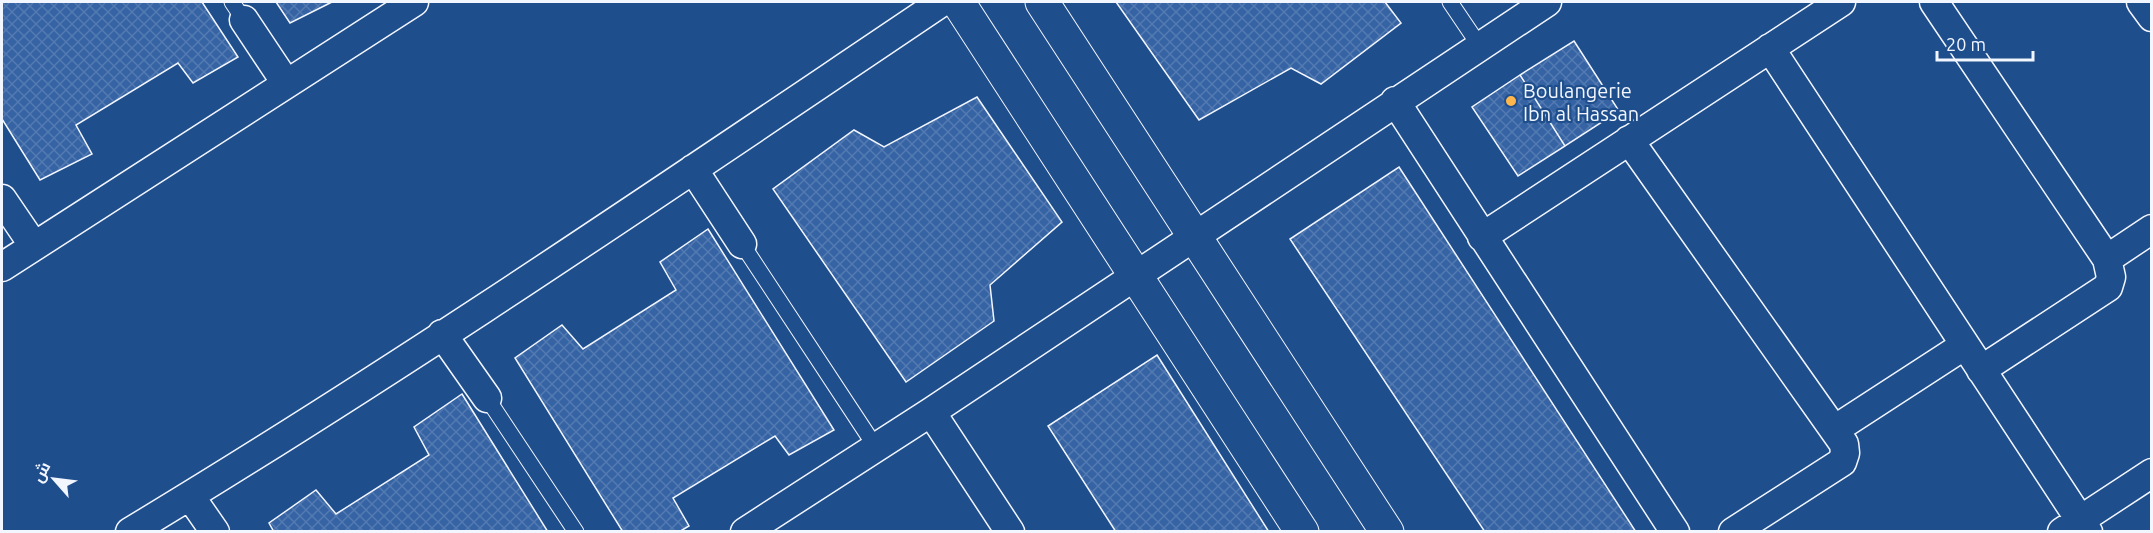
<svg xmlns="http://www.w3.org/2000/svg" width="2153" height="533" viewBox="0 0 2153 533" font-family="Ubuntu,Cairo,sans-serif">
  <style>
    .building { fill: url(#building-cross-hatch); stroke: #f2f6ff; stroke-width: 1.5 }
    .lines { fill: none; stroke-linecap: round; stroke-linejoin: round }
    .lane-casing { stroke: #f2f6ff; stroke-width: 17 }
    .street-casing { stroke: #f2f6ff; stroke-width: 31 }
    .secondary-casing { stroke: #f2f6ff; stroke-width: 35 }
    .lane { stroke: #1f4e8c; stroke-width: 15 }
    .street { stroke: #1f4e8c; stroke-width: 28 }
    .secondary { stroke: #1f4e8c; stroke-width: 33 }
    .poi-dot { fill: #ffb74d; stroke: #1f4e8c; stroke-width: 2 }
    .labels { text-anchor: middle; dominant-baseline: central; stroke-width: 4.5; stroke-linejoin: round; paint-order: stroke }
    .poi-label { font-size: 20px; fill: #f2f6ff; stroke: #1f4e8c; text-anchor: start }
  </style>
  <defs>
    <pattern id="building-cross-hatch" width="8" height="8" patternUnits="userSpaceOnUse" patternTransform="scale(1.5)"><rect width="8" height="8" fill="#3563a3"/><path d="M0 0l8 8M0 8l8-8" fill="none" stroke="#537ab1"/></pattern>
  </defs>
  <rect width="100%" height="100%" fill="#1f4e8c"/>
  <path class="building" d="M2,2H202L238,57L193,83L178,63L76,125L92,154L40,180L2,119Z
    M276,2H332L290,23Z
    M1116,2H1385L1401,23L1321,84L1291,68L1199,120Z
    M1574,41L1619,111L1565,146L1520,75Z
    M1520,75L1565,146L1518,176L1472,107Z
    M977,97L1062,222L990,285L994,321L906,382L773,189L854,130L884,147Z
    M1399,167L1636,532H1485L1290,239Z
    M708,229L834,430L789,455L775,436L673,498L689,526L679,532H623L515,358L562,325L583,349L676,290L660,262Z
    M1157,355L1269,532H1116L1048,426Z
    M462,394L548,532H274L269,523L316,490L336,514L429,455L414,427Z"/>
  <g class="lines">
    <defs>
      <path id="lane" d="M232,2L244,20
        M1450,2L1479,45
        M742,244L875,446
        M487,398L576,532"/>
      <path id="street" d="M1934,2L2107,259L2111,277L2108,287L1981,370
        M2141,2L2152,17
        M244,20L286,83
        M1770,48L2088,532
        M1395,101L1675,532
        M1629,140L1844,444L1845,453L1842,462L1733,532
        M693,169L742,244
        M2,199L34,246
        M1482,237L1841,2
        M2107,259L2152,229
        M2,267L414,2
        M442,334L487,398
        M931,412L1010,532
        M1834,430L1965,345
        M190,496L215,532
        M130,532C407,365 674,182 942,2
        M745,532L931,412L1547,2
        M2062,532L2152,473"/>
      <path id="secondary" d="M958,2L1302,532
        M1042,2L1387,532"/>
    </defs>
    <use href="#lane" class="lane-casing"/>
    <use href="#street" class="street-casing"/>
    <use href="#secondary" class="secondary-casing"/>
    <use href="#lane" class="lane"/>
    <use href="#street" class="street"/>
    <use href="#secondary" class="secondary"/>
  </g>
  <circle class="poi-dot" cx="1511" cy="101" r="6"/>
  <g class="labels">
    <g class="poi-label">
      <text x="1523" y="90">Boulangerie<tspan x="1523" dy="23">Ibn al Hassan</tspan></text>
    </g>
  </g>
  <rect width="2153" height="533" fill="none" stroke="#f2f6ff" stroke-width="6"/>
  <g transform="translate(54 479) rotate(298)" stroke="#1f4e8c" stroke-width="4.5" paint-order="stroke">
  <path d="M0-4.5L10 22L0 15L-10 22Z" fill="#f2f6ff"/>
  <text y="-9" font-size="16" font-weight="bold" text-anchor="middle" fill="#f2f6ff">ش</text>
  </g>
  <path d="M1937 51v9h96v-9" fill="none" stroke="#f2f6ff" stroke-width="3"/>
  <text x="1946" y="51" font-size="18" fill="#f2f6ff" stroke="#1f4e8c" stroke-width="4.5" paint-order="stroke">20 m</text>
</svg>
